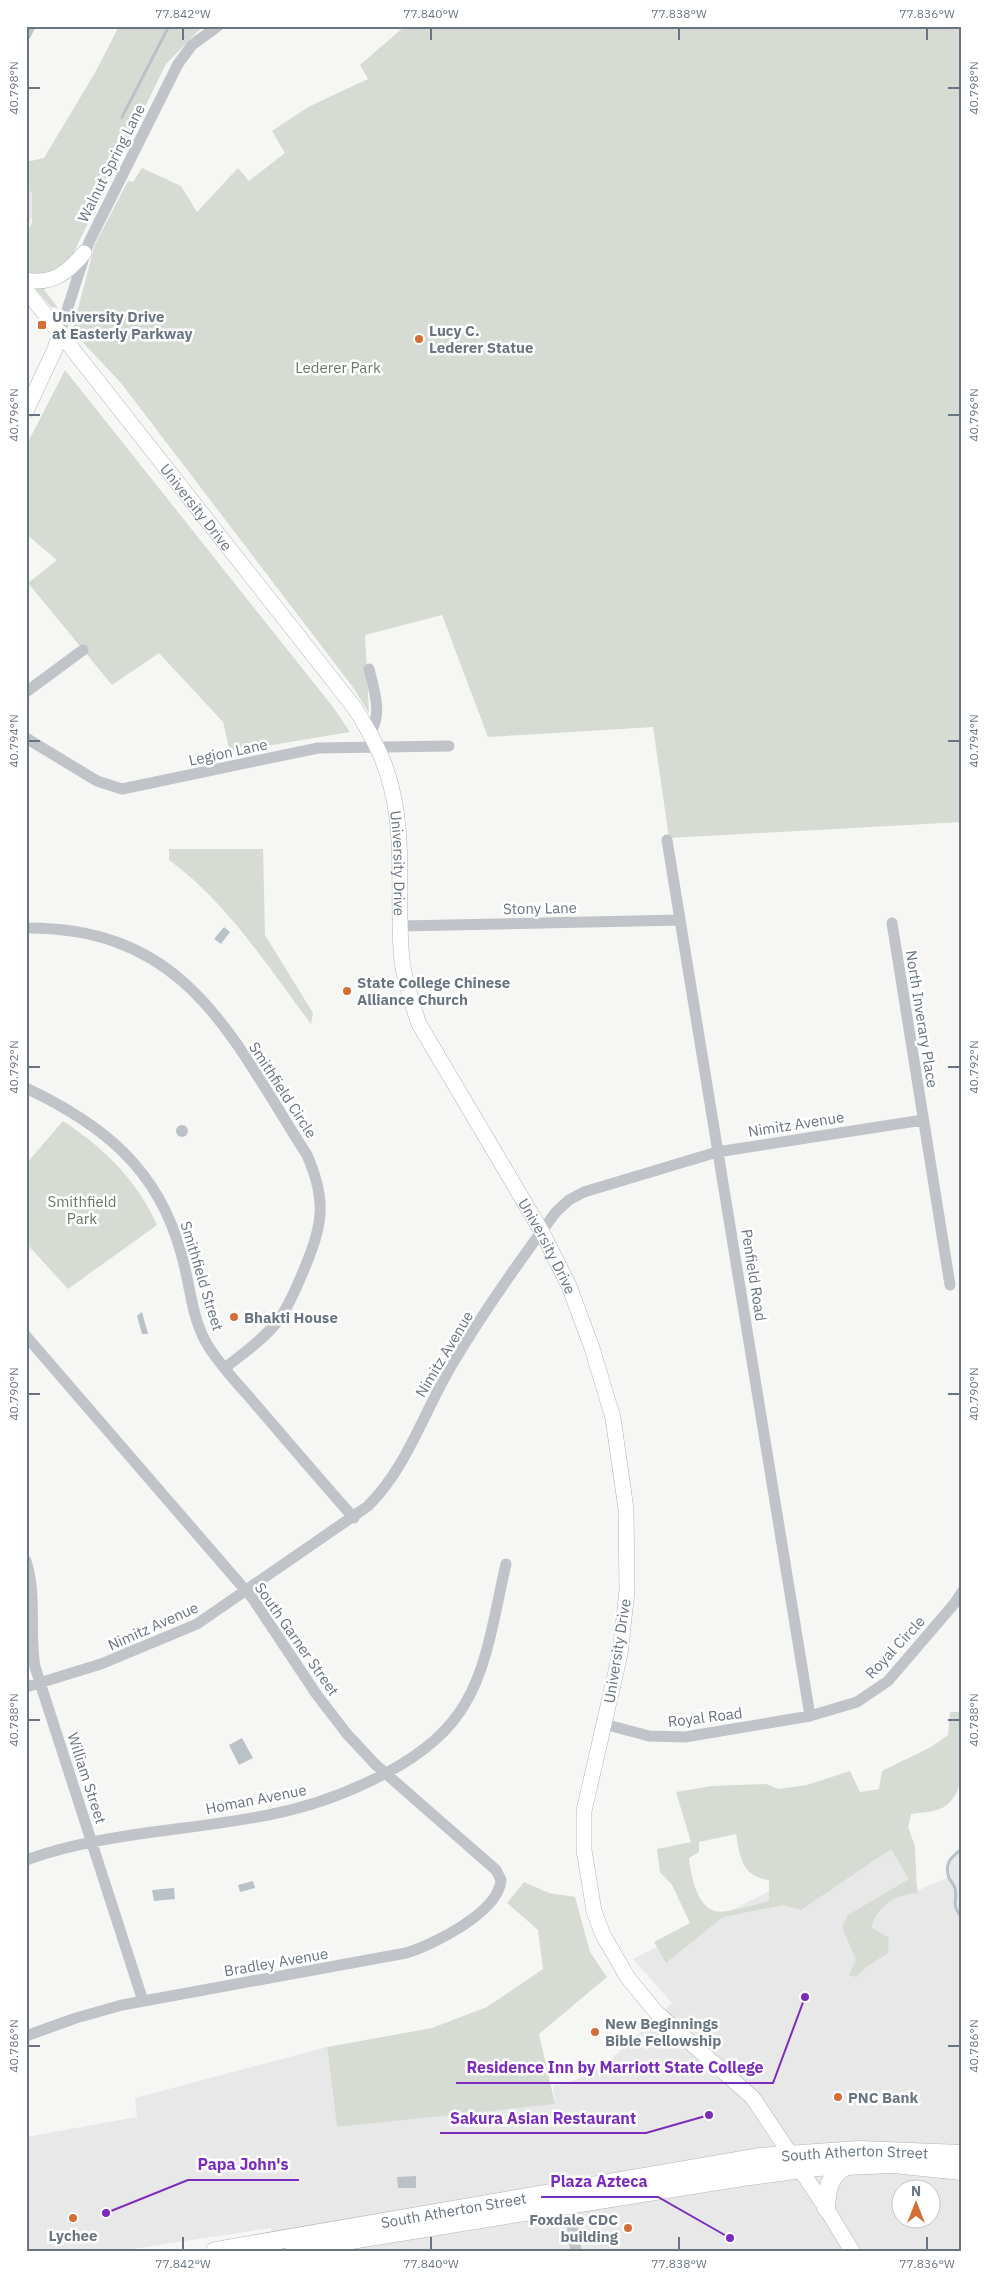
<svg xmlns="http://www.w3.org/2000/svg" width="988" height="2277" viewBox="0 0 988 2277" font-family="'IBM Plex Sans',sans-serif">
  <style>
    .built { fill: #e7e8e7; fill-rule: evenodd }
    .green { fill: #d6dbd4; fill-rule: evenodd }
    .water { fill: #bac2c8 }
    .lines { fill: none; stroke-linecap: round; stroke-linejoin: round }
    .stream { stroke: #bac2c8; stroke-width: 3 }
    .secondary-casing { stroke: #b1b5ba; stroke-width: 16 }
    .primary-casing { stroke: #b2b5b9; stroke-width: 19 }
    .street { stroke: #c0c3c7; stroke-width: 11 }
    .secondary { stroke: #fff; stroke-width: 15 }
    .primary { stroke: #fff; stroke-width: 18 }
    .ticks { fill: none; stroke: #697482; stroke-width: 2 }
    .poi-dot { fill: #d36e37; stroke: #fff; stroke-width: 2 }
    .labels { text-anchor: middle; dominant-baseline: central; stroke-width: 5; stroke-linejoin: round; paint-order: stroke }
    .street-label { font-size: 15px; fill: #697482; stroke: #fff }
    .poi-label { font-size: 15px; font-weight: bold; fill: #697482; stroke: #fff; text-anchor: start }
    .park-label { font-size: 15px; fill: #687a67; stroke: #fff }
    .leader { fill: none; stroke: #7b2cbf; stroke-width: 2 }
    .callout-dot { fill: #7b2cbf; stroke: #fff; stroke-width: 2 }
    .callout-label { font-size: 16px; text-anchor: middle; font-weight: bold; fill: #7b2cbf; stroke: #fff; stroke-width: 5; stroke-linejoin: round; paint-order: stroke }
    .neatline { fill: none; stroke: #697482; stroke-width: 2 }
    .ticks-label { font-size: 12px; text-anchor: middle; fill: #697482 }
  </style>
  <rect width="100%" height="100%" fill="#f6f7f4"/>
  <path class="built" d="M26,190L32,192V216L26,235Z
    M887,1833L919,1890L949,1877L947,1863L950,1858L962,1849V2251H275L271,2228L119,2251H26V2137L137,2117L135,2098L327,2047L337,2127L555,2103L553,2086L575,2080L602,2067L672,2003L633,1959ZM900,2190H930V2220H900Z"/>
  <path class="green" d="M119,26H203L166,64L71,258L55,274L26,275V235L32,222V192L26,190V162L44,158L96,71Z
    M405,26H962V822L669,838L653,727L488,737L442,615L365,635L369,713L352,686L121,383L72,331L95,244L128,181L133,182L142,168L181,186L197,212L238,168L249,181L285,153L272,131L308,107L368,79L360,65Z
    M39,283L58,308L51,307L35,288Z
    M65,370L333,707L350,732L230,752L223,722L159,653L112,685L28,583L57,560L26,534V446Z
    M169,849H263L265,935L313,1013L311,1024C267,966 228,903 169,860Z
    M63,1121C104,1148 137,1180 157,1225L68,1289L26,1243V1164Z
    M950,1712H962C962,1738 969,1786 948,1804C938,1813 923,1812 911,1814L908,1827L915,1846L917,1893C893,1896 880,1904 871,1927L889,1938L888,1953L866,1967L856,1977L849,1975L856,1960L842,1927L848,1915L909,1879L891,1849L801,1910L783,1905L723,1917L666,1963L654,1942L690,1923L672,1885L660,1872L657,1849L691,1842L676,1792L712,1786L766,1784L778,1789L807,1785L850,1771L860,1792L879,1789L882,1771L931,1747L948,1735ZM736,1834C740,1857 742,1877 769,1880V1901C758,1904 724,1914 715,1911C696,1906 691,1874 689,1858L699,1852V1842Z
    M524,1882L549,1893L575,1897L590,1952L607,1977L539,2034L555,2104L337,2127L327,2047L432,2028L487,2007L543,1969L538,1930L507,1903Z"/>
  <path class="water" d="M224,927L230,932L221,944L214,939Z
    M176 1131a6 6 0 1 1 12 0a6 6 0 1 1-12 0Z
    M142,1312L148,1334H142L137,1316Z
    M242,1738L253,1758L239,1765L229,1745Z
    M253,1881L255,1888L240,1892L238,1885Z
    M174,1888L175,1899L154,1901L152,1890Z
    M416,2176V2188H398L397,2177Z"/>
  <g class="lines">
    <path class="stream" d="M122,117L169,26
      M962,1849C951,1857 944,1863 949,1878C951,1881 954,1885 955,1888C958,1903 950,1902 962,1918
      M962,1986V2014"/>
    <defs>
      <g id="secondary">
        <path d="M26,280C53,285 68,272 84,253"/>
        <path id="s1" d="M26,290L354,707C370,732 384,757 391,786C406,844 396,903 402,961C405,983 412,1003 419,1024L542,1232L569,1286L592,1348L613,1418L626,1509L627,1591L620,1654L584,1811V1850L594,1911L603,1935L628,1978L656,2012L753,2098L826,2208L852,2251"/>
        <path d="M26,411L55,349L60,332"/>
      </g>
      <g id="primary">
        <path d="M826,2208C827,2189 829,2174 848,2165"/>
        <path d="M295,2249L742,2177L817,2167L893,2164L962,2171"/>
        <path id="s2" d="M215,2251L759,2157L859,2150L962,2154"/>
      </g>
    </defs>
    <use href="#secondary" class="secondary-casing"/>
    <use href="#primary" class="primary-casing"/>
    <path class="street" d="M26,34L30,26
      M60,332L89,242L178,64L192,45L218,26
      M369,669C374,690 383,714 370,733
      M26,692L83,650
      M26,738L97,781L122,789L318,748L449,746
      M667,840L810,1716
      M892,923L950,1285
      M401,926L680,920
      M26,928C188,927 231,1037 307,1155C328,1203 322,1226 303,1272C296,1289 288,1308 277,1322C263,1340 242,1354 225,1368
      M26,1088C102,1124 158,1168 181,1253C190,1282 191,1317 207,1344C220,1366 240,1386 257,1406C289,1443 321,1481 354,1518
      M26,1336L253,1599L317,1695L347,1734L376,1765L496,1870L501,1880C499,1912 433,1945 406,1953L122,2005L76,2018L26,2036
      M26,1561C37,1595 29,1632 35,1667L143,2001
      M26,1687L101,1664L197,1624L368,1506C408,1466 424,1411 453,1363C484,1311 520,1260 556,1212L569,1200L584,1192L717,1152L923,1120
      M604,1724L649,1736L685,1737L810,1716L857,1702L888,1681L954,1604L962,1592
      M26,1860C104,1832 187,1831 268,1815C310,1807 351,1792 388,1772C420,1755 448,1734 466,1702C488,1666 496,1606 506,1564
      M568,2199L576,2251"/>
    <use href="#secondary" class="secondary"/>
    <use href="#primary" class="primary"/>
  </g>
  <path class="ticks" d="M183,28V40M431,28V40M679,28V40M927,28V40M28,88H40M948,88H960M28,415H40M948,415H960M28,741H40M948,741H960M28,1067H40M948,1067H960M28,1394H40M948,1394H960M28,1720H40M948,1720H960M28,2046H40M948,2046H960M183,2237V2250M431,2237V2250M679,2237V2250M927,2237V2250"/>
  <g class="poi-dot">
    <rect x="37" y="320" width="10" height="10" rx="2.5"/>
    <circle cx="419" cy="339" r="5"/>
    <circle cx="347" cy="991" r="5"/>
    <circle cx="234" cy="1317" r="5"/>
    <circle cx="595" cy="2032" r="5"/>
    <circle cx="838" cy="2097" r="5"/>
    <circle cx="73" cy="2218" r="5"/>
    <circle cx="628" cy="2228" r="5"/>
  </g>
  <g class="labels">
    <g class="street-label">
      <text transform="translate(111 163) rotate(-63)">Walnut Spring Lane</text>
      <text stroke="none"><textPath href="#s1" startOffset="276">University Drive</textPath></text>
      <text transform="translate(228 752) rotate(-12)">Legion Lane</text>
      <text stroke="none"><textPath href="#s1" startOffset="696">University Drive</textPath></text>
      <text transform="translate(540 908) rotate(-1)">Stony Lane</text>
      <text transform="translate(922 1019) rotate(81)">North Inverary Place</text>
      <text transform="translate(283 1090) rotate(57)">Smithfield Circle</text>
      <text transform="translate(796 1124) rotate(-9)">Nimitz Avenue</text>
      <text stroke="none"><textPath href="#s1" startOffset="1116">University Drive</textPath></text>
      <text transform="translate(754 1275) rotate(81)">Penfield Road</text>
      <text transform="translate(202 1276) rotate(73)">Smithfield Street</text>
      <text transform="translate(444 1354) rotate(-59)">Nimitz Avenue</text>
      <text transform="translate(153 1626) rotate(-24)">Nimitz Avenue</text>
      <text transform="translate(297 1639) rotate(55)">South Garner Street</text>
      <text transform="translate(895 1647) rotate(-47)">Royal Circle</text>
      <text transform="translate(617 1651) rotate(-81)">University Drive</text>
      <text transform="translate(705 1717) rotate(-7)">Royal Road</text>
      <text transform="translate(87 1778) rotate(72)">William Street</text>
      <text transform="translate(256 1799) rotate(-11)">Homan Avenue</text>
      <text transform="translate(276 1962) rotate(-10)">Bradley Avenue</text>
      <text stroke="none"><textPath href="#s2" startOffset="648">South Atherton Street</textPath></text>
      <text stroke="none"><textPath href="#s2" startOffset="242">South Atherton Street</textPath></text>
    </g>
    <g class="poi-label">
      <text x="52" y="316">University Drive<tspan x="52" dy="17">at Easterly Parkway</tspan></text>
      <text x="429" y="330">Lucy C.<tspan x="429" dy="17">Lederer Statue</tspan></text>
      <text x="357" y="982">State College Chinese<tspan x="357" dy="17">Alliance Church</tspan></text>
      <text x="244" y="1317">Bhakti House</text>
      <text x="605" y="2023">New Beginnings<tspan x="605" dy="17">Bible Fellowship</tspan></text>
      <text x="848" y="2097">PNC Bank</text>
      <text x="618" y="2219" text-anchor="end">Foxdale CDC<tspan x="618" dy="17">building</tspan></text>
      <text x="73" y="2235" text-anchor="middle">Lychee</text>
    </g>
    <g class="park-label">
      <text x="338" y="367">Lederer Park</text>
      <text x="82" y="1201">Smithfield<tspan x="82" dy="17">Park</tspan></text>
    </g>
  </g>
  <path class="leader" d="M805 1997L773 2083H456M709 2115L646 2133H440M106 2213L188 2180H299M730 2238L658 2197H541"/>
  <g class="callout-dot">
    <circle cx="805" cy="1997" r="5"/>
    <circle cx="709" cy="2115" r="5"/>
    <circle cx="106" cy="2213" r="5"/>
    <circle cx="730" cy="2238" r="5"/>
  </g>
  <g class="callout-label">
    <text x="615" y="2073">Residence Inn by Marriott State College</text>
    <text x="543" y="2124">Sakura Asian Restaurant</text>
    <text x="243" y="2170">Papa John's</text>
    <text x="599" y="2187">Plaza Azteca</text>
  </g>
  <rect width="988" height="2277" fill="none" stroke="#ffffff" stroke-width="55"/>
  <g transform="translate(916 2204)"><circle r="24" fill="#ffffff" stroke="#c3c7cd"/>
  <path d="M0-4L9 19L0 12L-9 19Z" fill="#d36e37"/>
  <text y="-8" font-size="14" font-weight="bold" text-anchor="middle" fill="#697482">N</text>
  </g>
  <rect x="28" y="28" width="932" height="2222" class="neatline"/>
  <g class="ticks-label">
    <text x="183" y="18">77.842°W</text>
    <text x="431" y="18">77.840°W</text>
    <text x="679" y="18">77.838°W</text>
    <text x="927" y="18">77.836°W</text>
    <text transform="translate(14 88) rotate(-90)" y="4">40.798°N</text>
    <text transform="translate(974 88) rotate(-90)" y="4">40.798°N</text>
    <text transform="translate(14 415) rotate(-90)" y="4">40.796°N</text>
    <text transform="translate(974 415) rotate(-90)" y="4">40.796°N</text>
    <text transform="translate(14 741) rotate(-90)" y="4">40.794°N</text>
    <text transform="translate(974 741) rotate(-90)" y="4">40.794°N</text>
    <text transform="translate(14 1067) rotate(-90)" y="4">40.792°N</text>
    <text transform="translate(974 1067) rotate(-90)" y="4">40.792°N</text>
    <text transform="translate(14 1394) rotate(-90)" y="4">40.790°N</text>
    <text transform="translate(974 1394) rotate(-90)" y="4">40.790°N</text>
    <text transform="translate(14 1720) rotate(-90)" y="4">40.788°N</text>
    <text transform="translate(974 1720) rotate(-90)" y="4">40.788°N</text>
    <text transform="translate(14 2046) rotate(-90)" y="4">40.786°N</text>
    <text transform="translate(974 2046) rotate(-90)" y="4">40.786°N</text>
    <text x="183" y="2268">77.842°W</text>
    <text x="431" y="2268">77.840°W</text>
    <text x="679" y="2268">77.838°W</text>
    <text x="927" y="2268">77.836°W</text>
  </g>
</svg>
